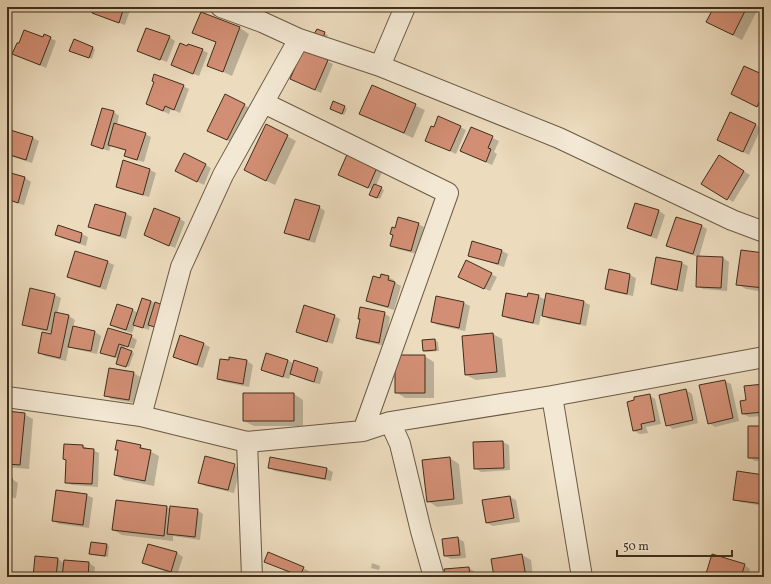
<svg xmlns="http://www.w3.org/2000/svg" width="771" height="584" viewBox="0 0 771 584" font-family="Vollkorn,serif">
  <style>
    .shadow { fill: #0003 }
    .building { fill: #d38f75; stroke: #3e2e1b }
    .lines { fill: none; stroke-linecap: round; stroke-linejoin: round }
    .minor-casing { stroke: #6a5944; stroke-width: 22 }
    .minor { stroke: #f3e8d4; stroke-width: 20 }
  </style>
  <rect width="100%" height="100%" fill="#ecdbbd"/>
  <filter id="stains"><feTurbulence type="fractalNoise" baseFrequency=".005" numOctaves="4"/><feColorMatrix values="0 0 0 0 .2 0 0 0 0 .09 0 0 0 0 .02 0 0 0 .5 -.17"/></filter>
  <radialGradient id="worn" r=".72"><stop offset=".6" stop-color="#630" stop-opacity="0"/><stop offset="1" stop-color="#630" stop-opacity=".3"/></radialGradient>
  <path class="shadow" d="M95,7H131L125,25L93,13Z
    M715,7H759L742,40L717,27Z
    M201,13L240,28L249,34L232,76L208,65L217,43L194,33Z
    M317,30L328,35L326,39L318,35Z
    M169,37L175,41L167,62L145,54Z
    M50,38L56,41L46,68L14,54L43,39Z
    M74,41L95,49L92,59L73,52Z
    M202,50L208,53L199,76L172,65Z
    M327,61L333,64L321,93L291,79Z
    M764,77V109L738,97Z
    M183,86L189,89L180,113L171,109L169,114L147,104Z
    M372,86L425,110L413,138L360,114Z
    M244,105L250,108L233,143L215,134Z
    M344,107L347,109L344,115L334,110Z
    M114,112L119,116L117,125L145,134L151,137L144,162L131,159L125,155L126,151L111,145L109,151L92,145Z
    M756,125L761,128L749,155L725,143Z
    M460,127L466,130L456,154L426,140Z
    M471,128L499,141L494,152L497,154L492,165L461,151Z
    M7,130L33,138L39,141L32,163L7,155Z
    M287,136L296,141L275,185L254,175Z
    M719,157L750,175L733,202L703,183Z
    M124,162L150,170L156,173L149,197L123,190L117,186Z
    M206,165L211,168L204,185L182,174Z
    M384,167L376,186L384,190L380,199L373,196V190L339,174Z
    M7,173L25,178L31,182L24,205L7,200Z
    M636,204L659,211L665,215L657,239L634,231L628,228Z
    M96,205L126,214L132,217L126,239L96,230L90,226Z
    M319,207L325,211L315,243L292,236L286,232Z
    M180,219L185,222L175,248L145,235Z
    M418,224L424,227L417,254L397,249L391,245L396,229Z
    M702,226L707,229L699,257L723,258L729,262L727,291L703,289L697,286L698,257L674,249L668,246Z
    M58,227L82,234L88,237L86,246L62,238L56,235Z
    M502,251L508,254L504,267L476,258L470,255Z
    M764,254V292L746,289L737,284Z
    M657,258L682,263L688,266L683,292L658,287L652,284Z
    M108,262L114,265L106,290L74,280L68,277Z
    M610,271L630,275L636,278L633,296L612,292L606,289Z
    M491,274L497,277L490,291L465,280Z
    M388,277L394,280V282L401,286L394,310L373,304L367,300L381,279Z
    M547,294L584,302L590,305L586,326L549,319L541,315L539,325L509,319L503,316L527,298L538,296L546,300Z
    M55,295L61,298L57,314L69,316L75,320L73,327L95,332L101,336L97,354L75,349L69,346L66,361L45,356L39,352L52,333L29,327L23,324Z
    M437,297L464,303L470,306L465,331L438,325L432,322Z
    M151,301L155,304V328L150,325L149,330L135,325L132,333L117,328L111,325L133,310L138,313Z
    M384,313L390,317L385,346L363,341L357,338Z
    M334,316L340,319L333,344L303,335L297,332Z
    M7,324L12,327L8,347H7Z
    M493,334L502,339L506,377L476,380L466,375L463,337Z
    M131,336L137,340L134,349L125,346L124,349L134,353L129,367L119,363L118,359L101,352Z
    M181,336L204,344L210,347L203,368L180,360L174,357Z
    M435,340L438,342L439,351L426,352L424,351L423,341Z
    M424,356L434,362V398H405L396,392Z
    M230,358L247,361L253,365L249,387L224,382L218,379Z
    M288,360L294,364L317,368L312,382L297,377L291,374L289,379L268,373L262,369Z
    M318,369L323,372L320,384L314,383Z
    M134,373L140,377L135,403L111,399L105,395Z
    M725,381L731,384L739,421L715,427L709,423Z
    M764,385V416L749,417L743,414L747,401Z
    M686,390L692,394L698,423L673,429L667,425Z
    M294,394L303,400V426H254L244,421Z
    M649,395L655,399L661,424L646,427L648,433L640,434L634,431Z
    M7,412L24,414L33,419L29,469L7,467Z
    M764,427V461H755L749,457Z
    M503,442L509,445L510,470L481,472L475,468Z
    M83,446L99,453L98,487L72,485L66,482Z
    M140,446L159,456L154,486L124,480L115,475L119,451L116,449Z
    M271,458L327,469L333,472L331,481L275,471L269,467Z
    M450,458L459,464L463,504L437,507L428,501Z
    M234,465L240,469L234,493L205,486L200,482Z
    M764,476V506L740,502L734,499Z
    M7,479H12L18,483L16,498L7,497Z
    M87,495L93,498L89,528L59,524L53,521Z
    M510,497L516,500L520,522L493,526L487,523Z
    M117,501L167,507L170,509L197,510L203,514L200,540L173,536V541L122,535L113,530Z
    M458,538L464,542L466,558L451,559L445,556Z
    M106,545L109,546L108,557L93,555L90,554Z
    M149,545L177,553L183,557L177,575L149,566L143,563Z
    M522,555L531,560L533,577H495Z
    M58,559L65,564L89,563L95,567L94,577H34Z
    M372,563L380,566L379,570L371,568Z
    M271,564L303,568L309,571L307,577H302Z
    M744,565L750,569L748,577H707Z
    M469,568L475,572V577H446Z"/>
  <path class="building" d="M94,7H124L119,23L92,13Z
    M714,7H747L733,35L706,22Z
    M201,12L240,27L223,72L207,66L216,42L192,33Z
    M146,28L170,36L160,60L137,51Z
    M317,29L325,32L323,38L314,34Z
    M24,30L43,37L44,34L51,37L40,65L12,54L17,43H19Z
    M74,39L93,47L89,58L69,51Z
    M180,43L187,46L188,44L203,49L193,74L171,65Z
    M303,49L328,60L315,90L290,79Z
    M744,66L764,75V92L757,107L731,94Z
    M154,74L184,85L174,110L165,106L163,111L146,104L154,82L152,81Z
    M372,85L416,104L404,133L359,114Z
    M225,94L245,104L227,140L207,131Z
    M333,101L345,106L342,114L330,109Z
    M102,108L114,111L103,149L91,145Z
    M730,112L756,124L743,152L717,140Z
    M438,116L461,126L450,151L425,141L431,126L434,127Z
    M114,123L146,133L137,160L124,156L126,150L108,145Z
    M266,124L288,135L266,181L244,170Z
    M471,127L493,136L488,148L491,149L486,162L460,151Z
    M7,129L33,137L26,160L7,154Z
    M349,150L379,163L368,188L338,175Z
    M184,153L206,164L197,182L175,171Z
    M719,155L744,171L727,200L701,184Z
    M123,160L150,169L143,195L116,187Z
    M7,172L25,177L18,203L7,199Z
    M374,184L382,187L377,198L369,195Z
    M295,199L320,206L309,240L284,233Z
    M635,203L659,210L651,236L627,228Z
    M95,204L126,213L120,236L88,227Z
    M154,208L180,218L169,246L144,235Z
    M398,217L419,223L411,251L390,246L393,235L390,234L392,227L395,228Z
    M676,217L702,225L693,254L666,246Z
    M58,225L82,233L80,243L55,235Z
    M472,241L502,250L498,264L468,256Z
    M741,250L764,253V288L736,285Z
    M75,251L108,261L100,287L67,277Z
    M697,256L723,257L721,288L696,287Z
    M656,257L682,262L677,290L651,284Z
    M466,260L492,273L484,289L458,277Z
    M609,269L630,274L627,294L605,289Z
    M381,274L389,276L388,280L395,282L388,307L366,301L373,276L380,278Z
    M30,288L55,294L47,330L22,325Z
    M506,293L527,297L528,293L539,295L533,323L502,316Z
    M546,293L584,301L580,324L542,316Z
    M436,296L464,302L459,328L431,322Z
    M142,298L151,301L143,328L133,325Z
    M155,302L168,307L161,329L148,325Z
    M117,304L133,309L126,330L110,325Z
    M304,305L335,315L327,342L296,332Z
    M360,307L385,312L379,343L356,338L360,319H358Z
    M55,312L69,315L60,358L38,353L42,332L51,334Z
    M73,326L95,331L91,351L68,347Z
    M108,328L132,335L128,347L119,344L115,357L100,353Z
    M493,333L497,372L465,375L462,336Z
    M180,335L204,343L197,365L173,357Z
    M435,339L436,350L423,351L422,340Z
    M121,347L132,351L126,367L116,364Z
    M266,353L288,360L283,377L261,370Z
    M395,355H425V393H395Z
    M229,357L247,360L243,384L217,379L220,359L229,360Z
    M294,360L318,368L314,382L290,374Z
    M109,368L134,372L129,400L104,396Z
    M725,380L733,418L708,424L699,385Z
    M764,384V412L742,414L740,401L746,400L744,386Z
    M686,389L693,420L666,426L659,395Z
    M243,393H294V421H243Z
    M650,394L655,421L641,424L642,429L633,431L627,402L634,400V397Z
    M7,411L25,413L20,465L7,464Z
    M748,426H764V458H748Z
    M117,440L141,445L140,448L151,450L145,481L114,475L118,450H115Z
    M503,441L504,468L474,469L473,442Z
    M64,444L83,445V448L94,449L92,484L65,483L66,460L63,459Z
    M205,456L235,464L228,490L198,483Z
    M270,457L327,468L325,479L268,468Z
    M450,457L454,499L427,502L422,460Z
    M737,471L764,475V504L733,500Z
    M7,478H12L10,495H7Z
    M56,490L87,494L83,525L52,521Z
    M510,496L514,518L486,523L482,500Z
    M116,500L167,506L164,536L112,530Z
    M170,506L198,509L195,537L167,534Z
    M458,537L460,555L444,556L442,539Z
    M91,542L107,544L105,556L89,554Z
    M148,544L177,552L171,572L142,563Z
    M268,552L304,567L300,576L264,562Z
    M522,554L526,577H494L491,559Z
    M712,554L745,564L741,577H705Z
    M35,556L58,558L56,577H33Z
    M64,560L89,562L88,577H62Z
    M469,567L470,577H445L444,569Z"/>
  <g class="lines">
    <defs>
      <path id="minor" d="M221,7L262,22L299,39L380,66L559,138L732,220L764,232
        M380,66L405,7
        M264,103L448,193L363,431
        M552,396L582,577
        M7,397L141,416L247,442L363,431L390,422L552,396L764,357
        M141,416L181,267L223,175L299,39
        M390,422L400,444L421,531L434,577
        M247,442L252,577"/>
    </defs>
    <use href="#minor" class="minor-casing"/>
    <use href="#minor" class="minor"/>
  </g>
  <rect width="771" height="584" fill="none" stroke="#ecdbbd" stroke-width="24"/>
  <rect x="8" y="8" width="755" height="568" fill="none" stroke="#3e2e1b" stroke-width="2"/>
  <rect x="12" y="12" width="747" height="560" fill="none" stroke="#3e2e1b"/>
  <path d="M617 550v6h115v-6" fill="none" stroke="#3e2e1b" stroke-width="2"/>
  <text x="623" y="550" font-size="12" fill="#3e2e1b" stroke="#f3e8d4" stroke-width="3" paint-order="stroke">50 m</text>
  <rect width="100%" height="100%" filter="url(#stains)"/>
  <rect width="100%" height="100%" fill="url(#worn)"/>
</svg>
